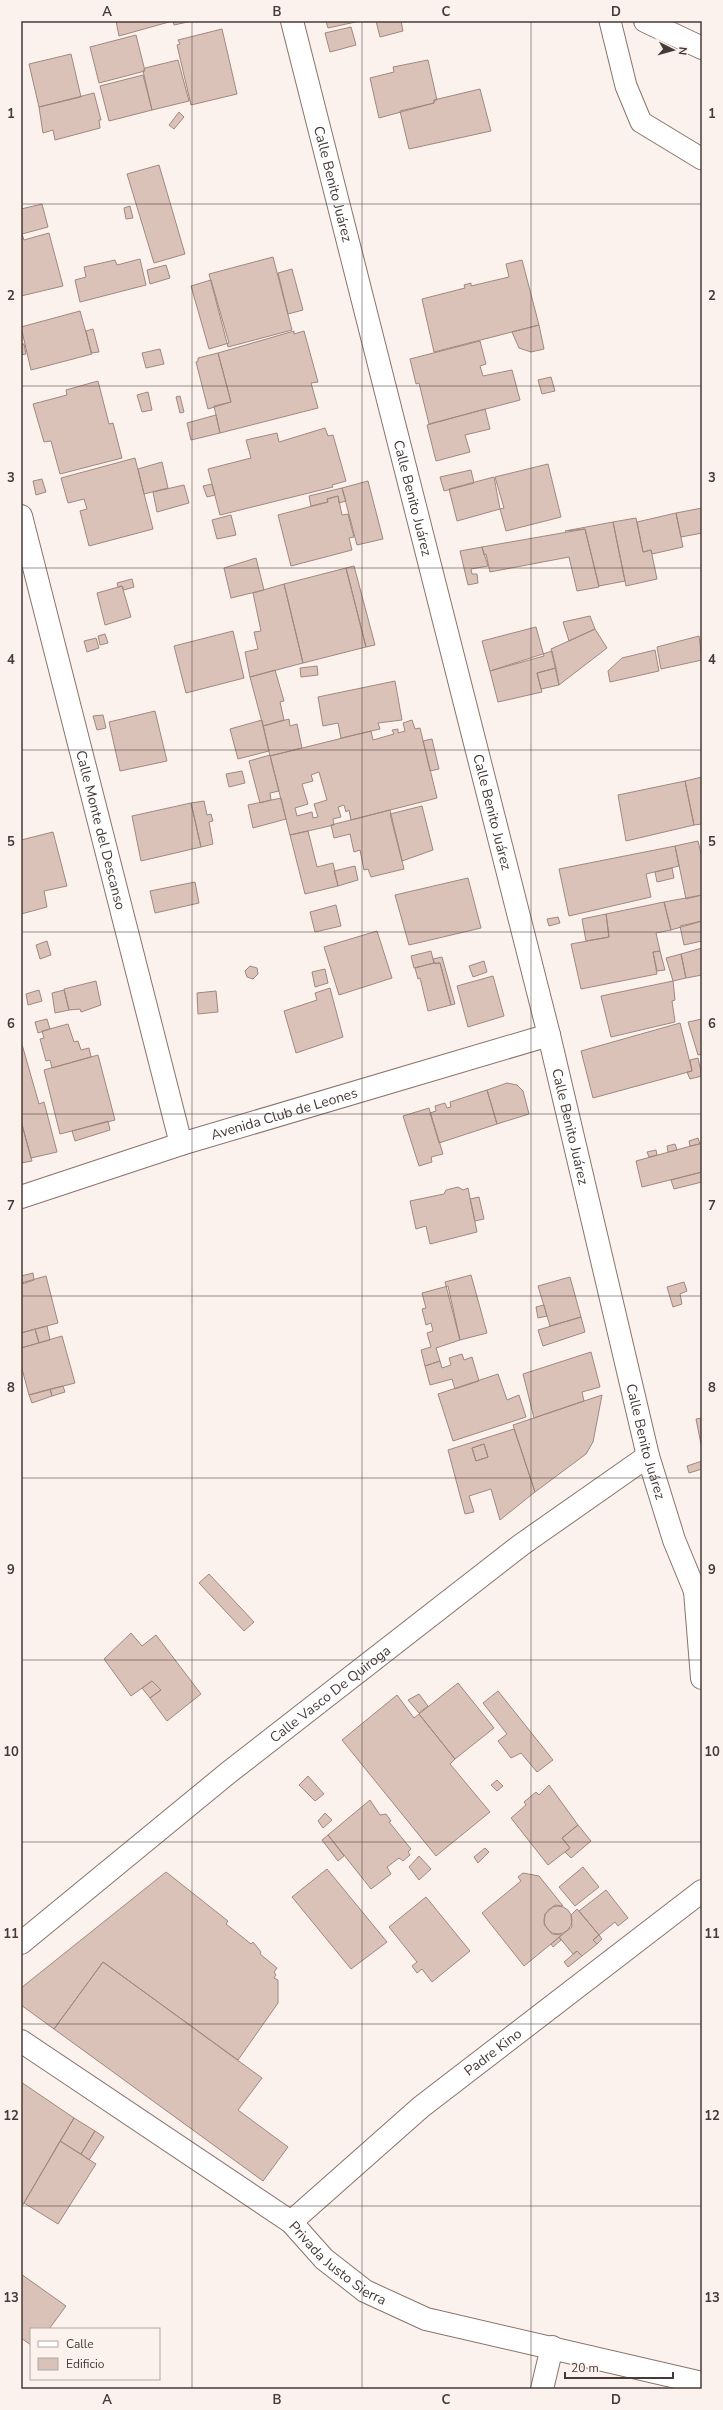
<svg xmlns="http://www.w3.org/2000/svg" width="723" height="2410" viewBox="0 0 723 2410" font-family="'Nunito Sans',sans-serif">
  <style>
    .building { fill: #dbc2b9; stroke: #a08880; fill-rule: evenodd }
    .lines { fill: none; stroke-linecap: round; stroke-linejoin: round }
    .lane-casing { stroke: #8a736b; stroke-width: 23 }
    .street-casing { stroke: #8a736b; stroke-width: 24 }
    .secondary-casing { stroke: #8a736b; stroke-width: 24 }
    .lane { stroke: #fff; stroke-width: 21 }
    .street { stroke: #fff; stroke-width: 22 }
    .secondary { stroke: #fff; stroke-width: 22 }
    .grid { fill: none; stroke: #453a37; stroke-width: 1; stroke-opacity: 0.55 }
    .labels { text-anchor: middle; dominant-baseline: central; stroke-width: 3.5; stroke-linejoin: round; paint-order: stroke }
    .street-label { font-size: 14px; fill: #453a37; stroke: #fbf1ed }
    .neatline { fill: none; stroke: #453a37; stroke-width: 1.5 }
    .grid-label { font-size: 13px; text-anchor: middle; font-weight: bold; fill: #453a37 }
  </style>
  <rect width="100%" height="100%" fill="#fbf1ed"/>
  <path class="building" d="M116,21H169V22L119,36Z
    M173,21H192L174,25Z
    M326,21H360L328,28Z
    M376,21H401L403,31L380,37Z
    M351,27L356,45L330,52L325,33Z
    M222,29L237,94L191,105L177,45L180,44L178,40Z
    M136,35L145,71L99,83L90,47Z
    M71,54L81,97L39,107L29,64Z
    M178,60L189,101L152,110L143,71L145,68Z
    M428,60L437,100H434V103L379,118L370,78L394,72L393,67Z
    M143,75L152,110L109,121L100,86Z
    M480,89L491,131L409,149L400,111L434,103V100Z
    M94,93L101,120H99L100,128L55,140L53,130L43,133L39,107Z
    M179,112L184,117L174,129L169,125Z
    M159,165L185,254L154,263L127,174Z
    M42,204L48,227L22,234L24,240L49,233L63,286L21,296V209Z
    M130,206L133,218L126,219L124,208Z
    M273,257L292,330L228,347L209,274Z
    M140,259L146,285L80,302L75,280L86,277L84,267L115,260L117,265Z
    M522,260L539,325L434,352L422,299L465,288L464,285L471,283V286L509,277L506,264Z
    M166,265L170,278L150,284L147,270Z
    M292,269L303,310L288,314L278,273Z
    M211,280L229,343L209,349L191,286Z
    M80,311L92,354L31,370L21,327Z
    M539,325L544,349L531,352L519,348L512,332Z
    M93,329L99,352L91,353L86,331Z
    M294,331V334L304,331L318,382L311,383L318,408L220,433L214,406L231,402L218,353Z
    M480,341L486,364L480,366L483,376L512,370L520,400L429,424L419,383L416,384L410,359Z
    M21,344H24L26,354L21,355Z
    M160,349L164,364L146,368L142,353Z
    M218,353L231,402L208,409L196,362L198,361V358Z
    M551,377L555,391L542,394L538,380Z
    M98,381L109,424L113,423L122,458L60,474L51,441L44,442L33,404L67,395L66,390Z
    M148,392L152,410L142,412L137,395Z
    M180,396L184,412L180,413L176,397Z
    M485,409L490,429L465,435L470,452L436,461L427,425Z
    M216,415L220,433L191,440L187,423Z
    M325,428L328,436L333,435L346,481L332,485L333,487L220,515L208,469L251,458L246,440L277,433L279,442Z
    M135,458L153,529L89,546L80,511L87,509L84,499L68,503L61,478Z
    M162,462L168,488L144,494L138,469Z
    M548,464L561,517L506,531L500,509L504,508L495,477Z
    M471,470L474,483L444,491L440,477Z
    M494,477L500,509L457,521L449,489Z
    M42,479L46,492L36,495L33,481Z
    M368,481L383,539L357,545L342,488Z
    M212,484L215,495L207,497L203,486Z
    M184,485L189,503L157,512L153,492Z
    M342,488L346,501L339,503L338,496L327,499L328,502L311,506L309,496Z
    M338,496L342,515L348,514L354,537L349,538L352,550L291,566L278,515L328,502L327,499Z
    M702,508V533L681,537L676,513Z
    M676,513L683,547L652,554L651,550L643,552L637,522Z
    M231,515L236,535L217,539L212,520Z
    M636,518L643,552L651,550L657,579L626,586L613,522Z
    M613,522L625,581L599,586L585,529L565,531Z
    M585,529L599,587L577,591L569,557L490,572L486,554L484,555L482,547Z
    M482,547L488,566L471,569L472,574H477L478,583L468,585L460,551Z
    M256,558L264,590L231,598L224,568Z
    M354,566L375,645L366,647L346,568Z
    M346,568L366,647L303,663L284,584Z
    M132,579L134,587L124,590L122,586L118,587L117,583Z
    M284,584L303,663L250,677L245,652L258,649L254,632L261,631L253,593Z
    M122,586L131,617L105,625L97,593Z
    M590,616L595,629L569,641L563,622Z
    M536,627L544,656L490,671L482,641Z
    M595,629L607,648L559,685L551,649Z
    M233,631L244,678L186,693L174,646Z
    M105,634L108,643L100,645L98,636Z
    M699,636L702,660L661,669L657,647Z
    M96,638L99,648L87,652L84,641Z
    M655,650L659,671L610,682L608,671L622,658Z
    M552,651L556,668L537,673L542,692L498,702L490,671Z
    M317,666L318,675L301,677L300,668Z
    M556,668L559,685L541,689L537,673Z
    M275,670L284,701L280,702L284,720L263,726L250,677Z
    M395,681L402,720L378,723L380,729L341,738L338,723L323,726L318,697Z
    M155,711L167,761L120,771L109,722Z
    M103,715L106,728L97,730L93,716Z
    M289,719L290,726L297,724L302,748L270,756L263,726Z
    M262,720L269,751L238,759L230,729Z
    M412,720L415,729L420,728L437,798L351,820L349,810L346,812L344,805L338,807L341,817L333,819L334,825L290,835L270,756L371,731L373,740L394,734L392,730L398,729V733L405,731L403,723ZM319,772L327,800L314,804L318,817L313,818L312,812L297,816L295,808L308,804L302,784L313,781L311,775Z
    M432,739L439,769L430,771L423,741Z
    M270,755L279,791L270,793L271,800L260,803L249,761Z
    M242,771L245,783L229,787L226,774Z
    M702,777V824L694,825L685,781Z
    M685,781L694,825L626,841L618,795Z
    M281,798L286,819L253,828L248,805Z
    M204,801L207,815L211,814L213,821L209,822L213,844L201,847L191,803Z
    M191,803L201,847L141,861L132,816Z
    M422,806L433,850L402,861L390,814Z
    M390,810L404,869L371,877L368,869L364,870L360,850L354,852L350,834L334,838L331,825Z
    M308,831L317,867L333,863L338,886L305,894L290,835Z
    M53,832L67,886L44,891L47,907L21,914V840Z
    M698,841L702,857V895L686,899L675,846Z
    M675,846L679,866L646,874L651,897L569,916L559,869Z
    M355,866L358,880L338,886L334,871Z
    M672,868L674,878L657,882L655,872Z
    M468,878L481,928L409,945L395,895Z
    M195,882L199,903L155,913L150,891Z
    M702,895V921L671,930L664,902Z
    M664,902L671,930L656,933L660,951L653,952L657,974L581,989L571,944L609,937L606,914Z
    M336,905L341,926L315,932L310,912Z
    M606,914L609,937L586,941L582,919Z
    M558,917L560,923L549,926L547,919Z
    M702,921V941L684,945L680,926Z
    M377,931L392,978L339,995L324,947Z
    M47,941L51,955L40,959L36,945Z
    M702,948V975L686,978L681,954Z
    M431,951L434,963L414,968L411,956Z
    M660,951L665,970L657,971L653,952Z
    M681,954L686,978L673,981L666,958Z
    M442,957L455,1004L451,1005L440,963L435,964L433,959Z
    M484,961L487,972L473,977L469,966Z
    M434,963H440L451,1005L428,1011L420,978L418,979L415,968Z
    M250,966L257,968L258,974L253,979L247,977L245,971Z
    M325,969L328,983L315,987L312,972Z
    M493,976L504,1016L468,1027L457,986Z
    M96,981L101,1005L81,1012L80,1009L69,1010L64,989Z
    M673,981L675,1000L672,1001L675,1022L611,1037L601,996Z
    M330,988L343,1037L296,1053L284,1011L317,1000L315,993Z
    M39,990L42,1001L28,1005L26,994Z
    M64,990L69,1010L55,1013L52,993Z
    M216,991L218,1012L198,1014L197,993Z
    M47,1019L50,1029L38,1033L35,1022Z
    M702,1019V1054L698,1055L688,1022Z
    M680,1023L692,1071L593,1098L581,1051Z
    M68,1024L74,1042L78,1041L81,1050L89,1048L91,1057L52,1068L50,1060L46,1061L40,1039L44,1038L42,1031Z
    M21,1041L39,1104L44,1102L57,1152L31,1158L21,1121Z
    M98,1055L115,1120L60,1134L44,1070Z
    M698,1058L702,1076L690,1079L687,1072L692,1071L690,1060Z
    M507,1083L517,1085L523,1091L529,1114L497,1124L487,1090Z
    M487,1090L497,1124L439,1143L430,1113L436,1111L435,1106L445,1103L447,1108L451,1107L450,1102Z
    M429,1108L443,1154L431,1157L432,1162L419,1166L403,1116Z
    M21,1121L32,1161L21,1163Z
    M108,1121L110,1130L75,1141L72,1131Z
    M698,1138L700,1144L690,1146L689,1141Z
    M702,1143V1172L642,1187L636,1161Z
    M675,1144L677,1150L668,1152L667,1146Z
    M656,1150L657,1155L649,1157L647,1152Z
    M702,1172V1182L674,1189L671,1180Z
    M458,1187L463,1190L468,1188L477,1232L430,1244L426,1226L416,1229L410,1201L444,1194L446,1190Z
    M479,1197L484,1219L475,1221L470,1199Z
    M33,1273L34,1280L22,1284L21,1276Z
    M471,1275L487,1333L460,1340L445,1282Z
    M46,1276L58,1323L21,1333V1283Z
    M570,1277L581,1317L550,1326L538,1286Z
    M684,1282L687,1291L680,1294L682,1304L673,1307L667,1287Z
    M448,1286L460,1340L436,1348L440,1361L425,1366L421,1350L431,1347L427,1333L433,1331L431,1323L426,1325L422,1309L426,1308L422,1293Z
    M544,1305L547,1316L538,1318L536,1307Z
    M581,1317L585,1332L543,1346L538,1330Z
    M47,1326L50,1340L39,1343L35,1329Z
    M35,1329L39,1343L21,1348V1333Z
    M62,1336L75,1383L29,1395L21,1365V1348Z
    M591,1352L600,1387L582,1392L584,1401L534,1418L523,1374Z
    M462,1354L464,1360L472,1357L479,1381L455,1389L452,1379L430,1385L425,1366L440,1361L442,1368L451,1365L449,1358Z
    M498,1374L507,1400L519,1395L526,1417L453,1441L438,1394Z
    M63,1386L65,1392L52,1396L50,1389Z
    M50,1389L52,1396L32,1403L29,1395Z
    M602,1395L593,1442L586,1454L535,1492L513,1425Z
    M702,1418V1449L696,1419Z
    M514,1429L535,1492L500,1520L491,1489L469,1496L474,1512L465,1514L448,1450ZM484,1444L488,1457L476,1461L472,1448Z
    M484,1444L488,1457L476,1461L472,1448Z
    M702,1461V1469L689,1473L687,1466Z
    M209,1574L254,1622L244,1631L199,1583Z
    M131,1633L142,1646L156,1635L201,1694L167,1721L150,1698L161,1690L152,1681L131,1696L104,1659Z
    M152,1681L161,1690L150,1698L142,1688Z
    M458,1683L494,1728L455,1759L419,1714Z
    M498,1691L553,1760L537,1772L521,1753L511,1758L498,1741L507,1734L483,1703Z
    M419,1694L428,1706L419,1713L408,1700Z
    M397,1695L414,1718L419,1714L455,1759L450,1764L490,1812L436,1856L342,1740Z
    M308,1776L324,1794L315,1801L299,1785Z
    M497,1780L503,1786L497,1791L491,1785Z
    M549,1785L578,1825L562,1838L570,1848L548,1865L511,1818L526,1805L524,1802L536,1792L539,1795Z
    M370,1800L380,1815L386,1814L391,1821L389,1822L411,1849L408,1852L410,1855L403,1861L399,1858L387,1867L391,1874L371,1889L328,1835Z
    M325,1813L332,1820L323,1828L318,1821Z
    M578,1825L591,1841L571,1858L565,1852L570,1848L562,1838Z
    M328,1835L344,1856L338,1861L322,1840Z
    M485,1848L489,1852L478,1863L474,1857Z
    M419,1856L431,1869L419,1880L409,1867Z
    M583,1867L599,1887L575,1906L559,1887Z
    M327,1869L387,1942L351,1969L292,1897Z
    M166,1872L228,1921L226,1924L251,1944L253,1942L261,1952L260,1954L277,1968L274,1972L276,1975L274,1978L278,1980V2003L238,2060L103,1962L54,2029L21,2005V1988Z
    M523,1873L539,1876L563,1906L555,1905L545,1914L544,1924L552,1934L562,1935L524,1966L482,1913L521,1881L518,1877Z
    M606,1890L628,1918L618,1926L615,1922L599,1935L579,1911Z
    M426,1897L470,1951L432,1982L422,1969L417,1973L412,1966L417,1962L389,1927Z
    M544 1920a14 14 0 1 1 28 0a14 14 0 1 1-28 0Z
    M577,1909L599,1935L593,1940L597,1944L582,1956L577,1951L573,1954L559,1937L572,1927L571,1915Z
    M599,1935L602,1939L597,1944L593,1940Z
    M559,1937L561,1940L553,1947L551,1944Z
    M577,1951L582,1956L568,1967L564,1962Z
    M103,1962L262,2078L238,2110L288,2147L263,2181L54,2029Z
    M21,2082L74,2118L21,2208Z
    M74,2118L95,2131L81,2154L60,2141Z
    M95,2131L104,2137L89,2160L81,2154Z
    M60,2141L96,2164L58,2224L24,2203Z
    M21,2274L66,2306L49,2329H31V2345L21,2338Z"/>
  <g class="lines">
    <defs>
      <path id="lane" d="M610,21L626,86L641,122L702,159"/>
      <g id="street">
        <path d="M645,21L702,48"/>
        <path id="s1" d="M21,516L181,1144"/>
        <path id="s2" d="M21,1197L181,1144L549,1035"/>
        <path d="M695,1591L702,1678"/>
        <path id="s3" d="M21,1943L228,1773L521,1545L648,1456"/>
        <path id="s4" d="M21,2041L291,2222L324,2259L365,2291L426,2319L702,2383"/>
        <path id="s5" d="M291,2222L421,2107L702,1891"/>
        <path d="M542,2389L552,2347"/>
      </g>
      <g id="secondary">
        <path id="s6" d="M292,21L549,1035L648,1456L674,1540L695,1591L702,1598"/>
      </g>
    </defs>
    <use href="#lane" class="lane-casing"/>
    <use href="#street" class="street-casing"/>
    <use href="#secondary" class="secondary-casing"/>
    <use href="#lane" class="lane"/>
    <use href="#street" class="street"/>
    <use href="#secondary" class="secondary"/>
  </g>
  <path class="grid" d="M192,21V2389M362,21V2389M531,21V2389M21,204H702M21,386H702M21,568H702M21,750H702M21,932H702M21,1114H702M21,1296H702M21,1478H702M21,1660H702M21,1842H702M21,2024H702M21,2206H702"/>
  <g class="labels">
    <g class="street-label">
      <text stroke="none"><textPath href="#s6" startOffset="168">Calle Benito Juárez</textPath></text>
      <text stroke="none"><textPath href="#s6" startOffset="492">Calle Benito Juárez</textPath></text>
      <text stroke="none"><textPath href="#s6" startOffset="816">Calle Benito Juárez</textPath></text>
      <text stroke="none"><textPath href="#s1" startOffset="324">Calle Monte del Descanso</textPath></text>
      <text stroke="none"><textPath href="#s2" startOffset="276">Avenida Club de Leones</textPath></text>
      <text stroke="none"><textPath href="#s6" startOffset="1140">Calle Benito Juárez</textPath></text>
      <text stroke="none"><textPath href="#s6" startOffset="1464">Calle Benito Juárez</textPath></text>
      <text stroke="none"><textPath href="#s3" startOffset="397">Calle Vasco De Quiroga</textPath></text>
      <text stroke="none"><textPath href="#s5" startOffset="264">Padre Kino</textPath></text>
      <text stroke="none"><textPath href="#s4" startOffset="388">Privada Justo Sierra</textPath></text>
    </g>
  </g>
  <rect width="723" height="2410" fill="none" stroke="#fbf1ed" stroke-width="44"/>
  <rect x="30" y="2328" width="130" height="52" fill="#fbf1ed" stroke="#b2a8a4"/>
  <rect x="38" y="2341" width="20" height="6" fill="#ffffff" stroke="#b2a8a4"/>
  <text x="66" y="2348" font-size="12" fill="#453a37">Calle</text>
  <rect x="38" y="2358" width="20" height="12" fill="#dbc2b9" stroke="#b2a8a4"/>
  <text x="66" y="2368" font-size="12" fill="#453a37">Edificio</text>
  <g transform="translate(673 50) rotate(96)" stroke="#fbf1ed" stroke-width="3" paint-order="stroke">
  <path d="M0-3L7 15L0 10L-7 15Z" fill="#453a37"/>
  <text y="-6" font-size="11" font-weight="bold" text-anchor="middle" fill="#453a37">N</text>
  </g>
  <path d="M565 2372v6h108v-6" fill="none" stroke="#453a37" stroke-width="2"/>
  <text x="571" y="2372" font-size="12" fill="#453a37" stroke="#fbf1ed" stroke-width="3" paint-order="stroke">20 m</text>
  <rect x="22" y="22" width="679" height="2366" class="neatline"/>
  <g class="grid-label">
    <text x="107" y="16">A</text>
    <text x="277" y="16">B</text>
    <text x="446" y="16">C</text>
    <text x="616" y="16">D</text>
    <text x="11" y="118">1</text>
    <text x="712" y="118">1</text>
    <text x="11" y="300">2</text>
    <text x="712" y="300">2</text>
    <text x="11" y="482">3</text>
    <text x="712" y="482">3</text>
    <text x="11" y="664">4</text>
    <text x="712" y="664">4</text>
    <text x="11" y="846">5</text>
    <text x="712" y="846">5</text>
    <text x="11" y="1028">6</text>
    <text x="712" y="1028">6</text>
    <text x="11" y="1210">7</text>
    <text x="712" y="1210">7</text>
    <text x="11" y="1392">8</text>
    <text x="712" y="1392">8</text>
    <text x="11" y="1574">9</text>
    <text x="712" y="1574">9</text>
    <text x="11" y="1756">10</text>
    <text x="712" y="1756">10</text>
    <text x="11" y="1938">11</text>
    <text x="712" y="1938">11</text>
    <text x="11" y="2120">12</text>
    <text x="712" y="2120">12</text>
    <text x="11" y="2302">13</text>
    <text x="712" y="2302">13</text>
    <text x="107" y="2404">A</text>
    <text x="277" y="2404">B</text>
    <text x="446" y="2404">C</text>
    <text x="616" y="2404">D</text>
  </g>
</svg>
